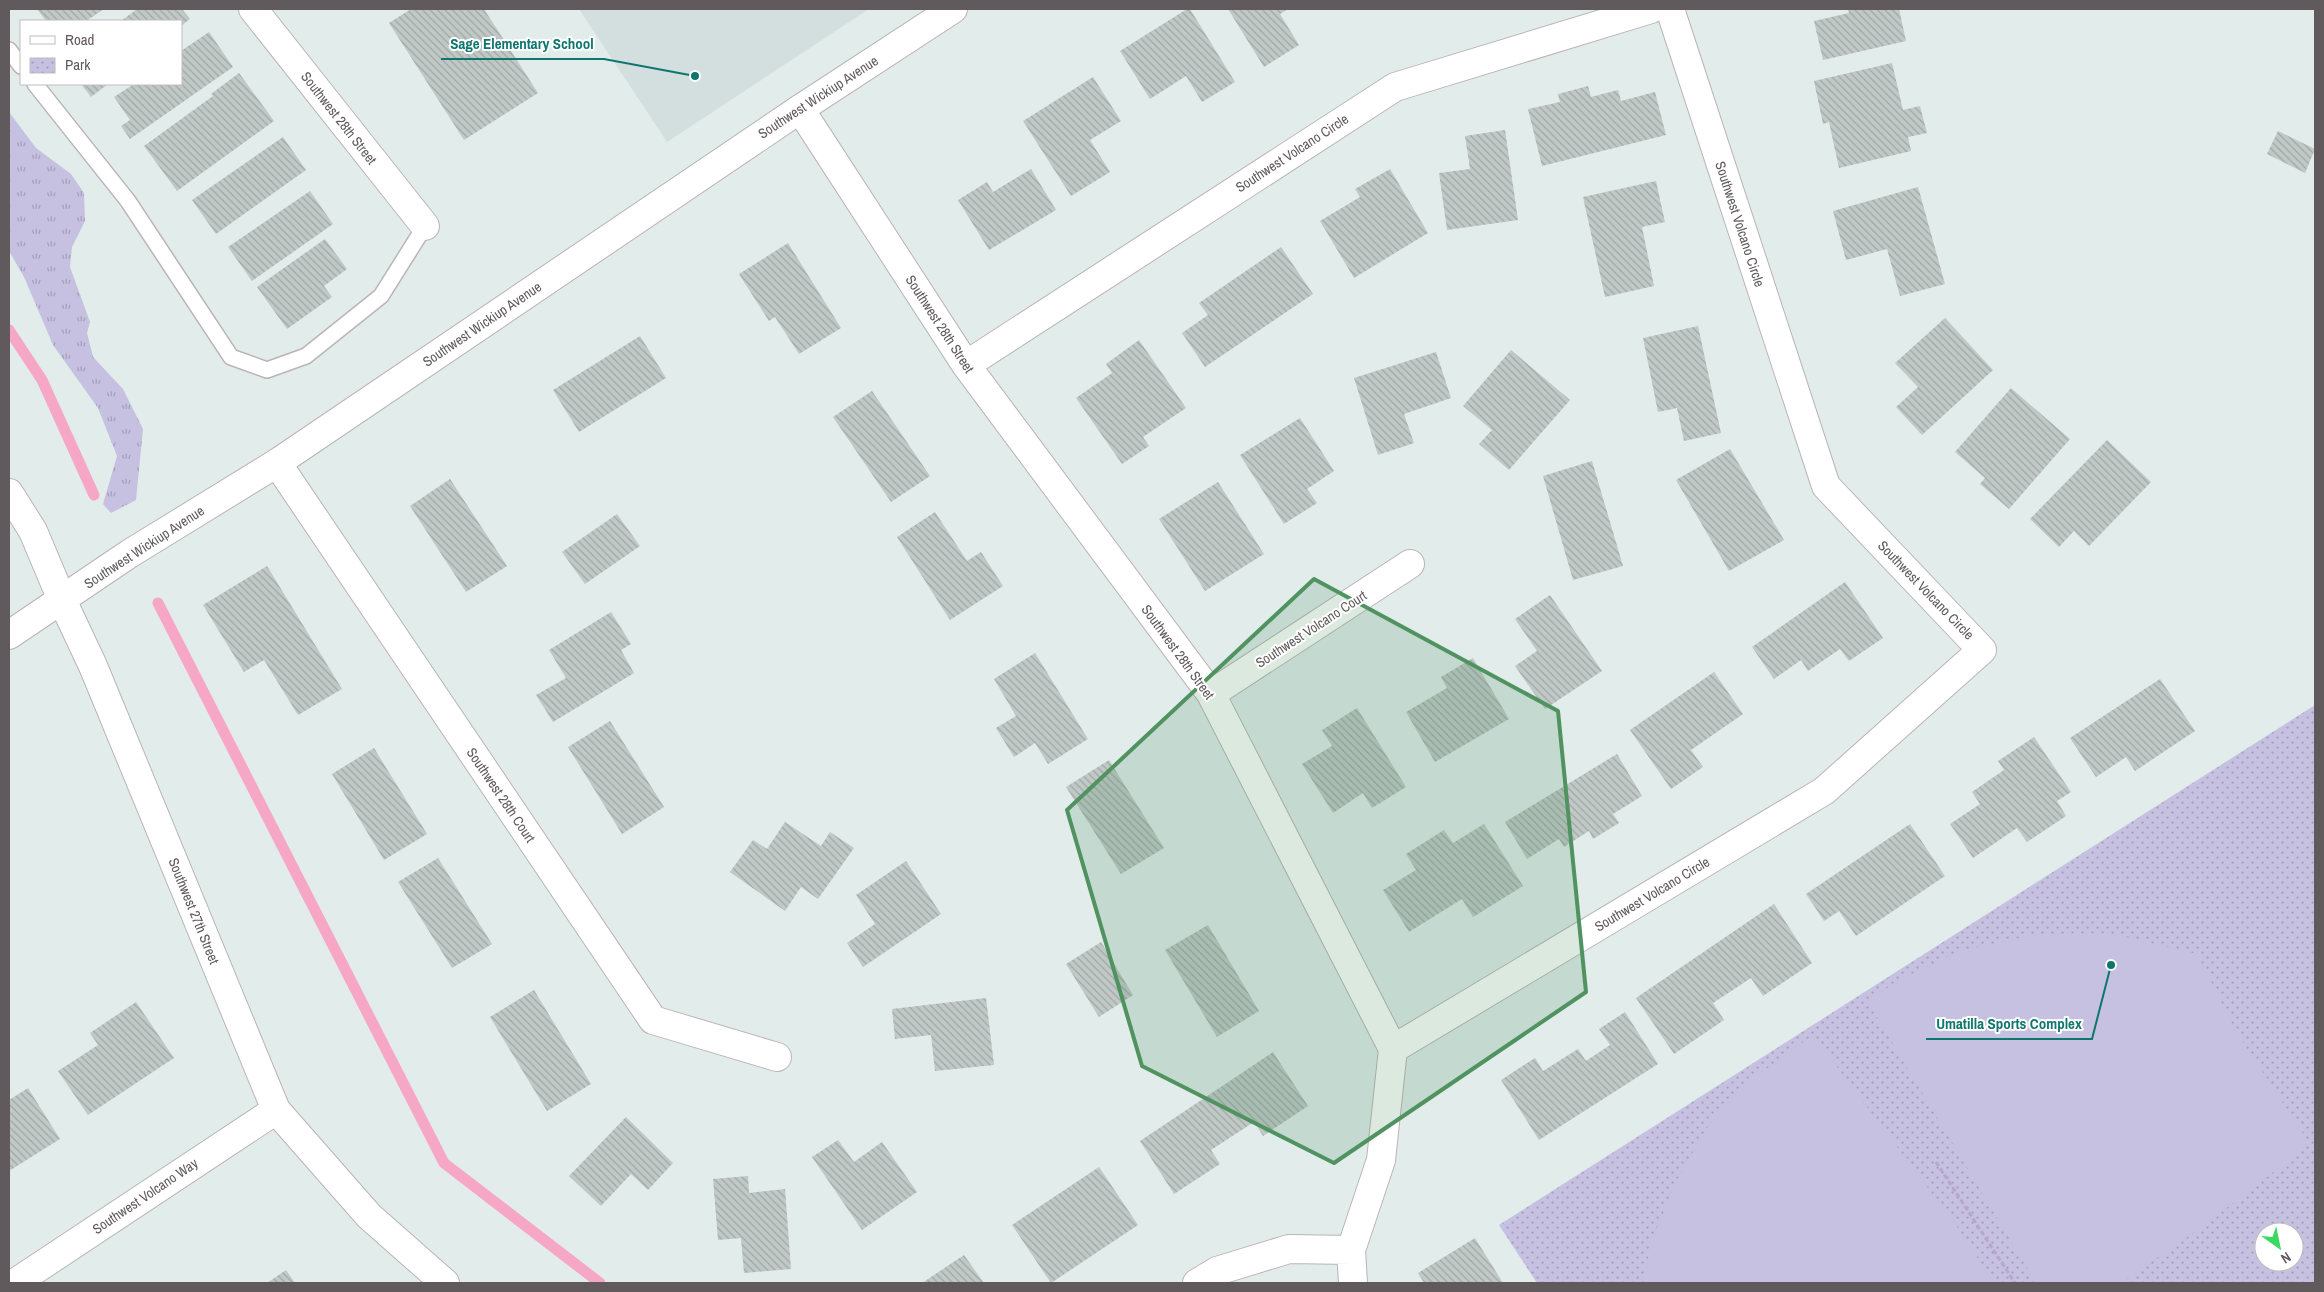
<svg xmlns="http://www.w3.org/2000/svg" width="2324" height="1292" viewBox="0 0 2324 1292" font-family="'Archivo Narrow',sans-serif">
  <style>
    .education { fill: #d3dede }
    .grass { fill: url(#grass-tufts) }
    .park { fill: url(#park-dots); fill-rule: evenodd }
    .pitch { fill: #c6c0e1 }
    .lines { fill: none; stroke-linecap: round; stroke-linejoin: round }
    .stream { stroke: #f7a7c6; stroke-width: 11 }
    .building { fill: url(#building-back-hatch) }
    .service-casing { stroke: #bbb4b6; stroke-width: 18 }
    .minor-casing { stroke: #bbb4b6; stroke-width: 30 }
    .tertiary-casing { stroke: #bbb4b6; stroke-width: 30 }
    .secondary-casing { stroke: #bbb4b5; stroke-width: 30 }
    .path { stroke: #b9a5d2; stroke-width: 3; stroke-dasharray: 5 2.5; stroke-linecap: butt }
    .service { stroke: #fff; stroke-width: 15 }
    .minor { stroke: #fff; stroke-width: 28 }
    .tertiary { stroke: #fff; stroke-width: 28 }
    .secondary { stroke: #fff; stroke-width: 28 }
    .marked { fill: #509360; fill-opacity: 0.2; stroke: #509360; stroke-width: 4; stroke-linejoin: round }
    .labels { text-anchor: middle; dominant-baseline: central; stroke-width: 4; stroke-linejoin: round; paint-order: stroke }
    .street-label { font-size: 14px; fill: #615a5c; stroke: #fff }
    .leader { fill: none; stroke: #0f766e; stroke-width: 2 }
    .callout-dot { fill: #0f766e; stroke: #fff; stroke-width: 2 }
    .callout-label { font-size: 15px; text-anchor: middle; font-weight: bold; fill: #0f766e; stroke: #fff; stroke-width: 4; stroke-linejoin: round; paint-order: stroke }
  </style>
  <defs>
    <pattern id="grass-tufts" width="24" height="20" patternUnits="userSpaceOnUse" patternTransform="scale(1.25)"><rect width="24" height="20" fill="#c6c0e1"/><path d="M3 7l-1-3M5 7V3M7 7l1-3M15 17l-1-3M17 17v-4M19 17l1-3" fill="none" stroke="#a49fba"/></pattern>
    <pattern id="park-dots" width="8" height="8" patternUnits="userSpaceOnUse" patternTransform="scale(1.25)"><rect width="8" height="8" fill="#c6c0e1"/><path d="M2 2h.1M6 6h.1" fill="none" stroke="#a49fba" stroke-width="1.8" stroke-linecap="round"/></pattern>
    <pattern id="building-back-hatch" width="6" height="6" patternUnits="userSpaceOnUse" patternTransform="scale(1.25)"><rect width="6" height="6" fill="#c1c9c7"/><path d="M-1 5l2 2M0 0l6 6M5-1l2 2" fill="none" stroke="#a0a6a5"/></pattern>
  </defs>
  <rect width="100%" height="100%" fill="#e2eceb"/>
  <path class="education" d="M579,9H869L667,142Z"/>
  <path class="grass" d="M9,112L36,148L71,174L84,193L85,221L72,247L70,267L90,322L87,333L93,357L123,389L143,429L136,500L111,513L103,504L117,456L98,408L53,345L24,277L9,251Z"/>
  <path class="park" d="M2315,705V1283H1537L1499,1225ZM2264,1232H2294V1262H2264Z"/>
  <path class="pitch" d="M2108,933L2197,954L2238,1035L2310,1144L2199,1229L2121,1283H2036L1868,1002L1897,981L1960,951L2038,934Z
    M1813,1035L1958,1228L1994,1283H1644L1650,1245L1676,1182L1706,1129L1744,1085Z"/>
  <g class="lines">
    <path class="stream" d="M9,330L42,380L94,495
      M158,603L444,1163L600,1283"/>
  </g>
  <path class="building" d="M37,9H104L86,21H46Z
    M137,9H182L190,19L181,26V21H121Z
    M411,9H484L538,93L464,140L389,23Z
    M1187,9H1190L1235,82L1202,102L1186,76L1150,99L1120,51Z
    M1228,9H1288L1280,14L1299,45L1264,67Z
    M1848,9H1899L1906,41L1823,60L1814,21L1849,13Z
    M209,32L233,67L130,139L121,126L130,120L114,97L134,84H181V51Z
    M1892,63L1903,110L1920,106L1927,133L1908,137L1911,151L1839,168L1829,122L1823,124L1814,81Z
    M239,73L274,121L177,191L144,146L213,96L211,94Z
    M1093,77L1121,121L1090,140L1110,172L1071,196L1023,121Z
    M81,84H108L91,97Z
    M1588,86L1591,97L1618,90L1621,101L1655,92L1666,135L1542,166L1528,109L1560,102L1558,94Z
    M1505,130L1518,220L1447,230L1439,173L1470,169L1465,136Z
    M2278,131L2315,149L2305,173L2267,154Z
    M283,137L306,170L216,234L192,200Z
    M1031,169L1056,210L989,250L958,200L987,182L993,192Z
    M1390,169L1428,233L1354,278L1320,221L1360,197L1355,189Z
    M1656,181L1665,222L1642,227L1654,286L1605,297L1583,197Z
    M1918,187L1945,284L1900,296L1887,249L1846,260L1833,211Z
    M310,191L333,224L252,281L228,247Z
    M325,239L347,269L324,286L332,297L287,329L257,287Z
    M788,243L841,328L799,354L775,317L769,321L739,274Z
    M1281,247L1313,294L1205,367L1182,333L1208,315L1199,303Z
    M1945,318L1993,370L1922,435L1896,407L1918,387L1895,363Z
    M1698,326L1721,433L1684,441L1677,408L1658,412L1643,338Z
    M640,336L666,378L579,432L553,390Z
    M1139,340L1186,408L1143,437L1149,446L1122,464L1076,398L1112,373L1106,364Z
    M1511,350L1570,400L1509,470L1479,444L1492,430L1463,406Z
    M1436,352L1451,398L1404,414L1414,443L1378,455L1354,378Z
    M2011,388L2070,439L2009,509L1980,484L1985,478L1955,452Z
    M872,391L930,476L891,502L833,417Z
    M1300,418L1334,471L1307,489L1317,503L1284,524L1240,455Z
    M2107,440L2151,482L2089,546L2074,531L2059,547L2030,519Z
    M1730,449L1784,540L1729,571L1676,480Z
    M1592,461L1623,566L1573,580L1543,476Z
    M450,479L507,566L466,592L410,506Z
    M1218,482L1264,554L1205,591L1159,519Z
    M935,512L967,561L981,552L1003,586L950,620L897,537Z
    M617,514L640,546L585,584L562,552Z
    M267,566L342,689L298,715L264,660L244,672L203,605Z
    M1845,582L1883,638L1849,661L1840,649L1808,671L1801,660L1774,679L1752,647Z
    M1550,595L1602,671L1545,709L1515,666L1537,651L1515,619Z
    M611,612L631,644L621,650L634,673L553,722L536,695L566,678L549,650Z
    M1035,653L1088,739L1048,764L1035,743L1014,757L996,728L1016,716L994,679Z
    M1473,658L1509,719L1435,762L1406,712L1447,688L1441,677Z
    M1714,672L1743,714L1691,750L1703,767L1671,789L1630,730Z
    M2160,679L2195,731L2135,771L2126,757L2096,777L2070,738Z
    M1357,708L1406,787L1372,808L1363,793L1333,813L1302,764L1332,746L1322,730Z
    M610,721L664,807L622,834L568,747Z
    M2034,737L2071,792L2057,801L2066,816L2027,842L2017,828L1973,858L1950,824L1980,804L1972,792L2004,770L1998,761Z
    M374,748L427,834L384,860L332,774Z
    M1617,754L1642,796L1613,814L1619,823L1593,839L1589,831L1564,847L1559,839L1527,859L1505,822Z
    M1109,760L1164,848L1121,874L1066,787Z
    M785,822L821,846L830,832L854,848L818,899L801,887L785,911L730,872L753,840L767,849Z
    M1484,824L1523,886L1473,917L1462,899L1409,932L1383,890L1416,870L1406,854L1444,830L1453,843Z
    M1910,824L1945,876L1856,936L1839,911L1824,921L1806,894Z
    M438,858L492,944L452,968L398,882Z
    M906,861L941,914L863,967L847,943L875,924L856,895Z
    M1774,904L1812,963L1763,996L1751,978L1713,1003L1724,1020L1674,1054L1636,998Z
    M1208,925L1259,1011L1217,1037L1165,950Z
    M1101,942L1133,995L1099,1017L1066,964Z
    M534,990L591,1084L547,1111L490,1017Z
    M986,998L994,1065L935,1071L931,1035L895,1039L892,1009Z
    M136,1002L174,1058L88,1115L58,1071L98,1045L90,1033Z
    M1625,1012L1658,1064L1539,1140L1501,1080L1535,1058L1543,1071L1578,1049L1586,1061L1610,1045L1599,1029Z
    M1273,1052L1308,1106L1263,1136L1254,1122L1211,1150L1220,1164L1174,1194L1140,1141Z
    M28,1088L60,1139L9,1171V1100Z
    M626,1117L673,1163L648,1190L631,1174L601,1206L569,1176Z
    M838,1140L854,1162L882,1142L917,1192L862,1230L812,1157Z
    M1099,1167L1138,1225L1051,1283L1012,1225Z
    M748,1176L749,1193L785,1189L791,1269L744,1273L741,1238L718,1240L713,1179Z
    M1475,1238L1503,1283H1424L1418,1273Z
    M964,1255L984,1283H922Z
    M286,1270L295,1283H267Z"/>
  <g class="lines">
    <defs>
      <path id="service" d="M9,50L21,66
        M35,84L128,201L231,357L267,370L306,356L381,296L425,226"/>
      <path id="minor" d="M253,9L425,226
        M800,109L966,365L1211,694L1393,1049L1381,1160L1351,1250L1353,1283
        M966,365L1395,87L1651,9
        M277,463L653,1020L777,1057
        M1211,694L1410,564
        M1393,1049L1824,791L1982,650L1826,486L1670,9
        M15,1283L276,1110
        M1197,1283L1217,1271L1289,1249L1351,1250"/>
      <path id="tertiary" d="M9,635L129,554L277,463L800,109L953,9"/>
      <path id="secondary" d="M9,493L33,531L62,600L93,666L276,1110L369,1216L445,1283"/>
    </defs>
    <use href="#service" class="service-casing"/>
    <use href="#minor" class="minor-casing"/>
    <use href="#tertiary" class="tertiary-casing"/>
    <use href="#secondary" class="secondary-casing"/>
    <path class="path" d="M1936,1162L2015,1283"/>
    <use href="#service" class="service"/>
    <use href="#minor" class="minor"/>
    <use href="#tertiary" class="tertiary"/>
    <use href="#secondary" class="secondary"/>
  </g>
  <path class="marked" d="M1314,579L1558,711L1586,992L1334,1163L1142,1066L1067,810Z"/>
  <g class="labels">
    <g class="street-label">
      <text transform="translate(818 97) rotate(-33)">Southwest Wickiup Avenue</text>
      <text transform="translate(339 118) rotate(52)">Southwest 28th Street</text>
      <text transform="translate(1292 153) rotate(-33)">Southwest Volcano Circle</text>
      <text transform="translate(1740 224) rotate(72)">Southwest Volcano Circle</text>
      <text transform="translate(482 324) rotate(-34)">Southwest Wickiup Avenue</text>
      <text transform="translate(940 324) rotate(57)">Southwest 28th Street</text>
      <text transform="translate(144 547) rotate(-33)">Southwest Wickiup Avenue</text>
      <text transform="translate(1926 590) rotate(46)">Southwest Volcano Circle</text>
      <text transform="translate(1311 629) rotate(-33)">Southwest Volcano Court</text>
      <text transform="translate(1178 652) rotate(54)">Southwest 28th Street</text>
      <text transform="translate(501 795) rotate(56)">Southwest 28th Court</text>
      <text transform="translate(1652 894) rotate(-31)">Southwest Volcano Circle</text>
      <text transform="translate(194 911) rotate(68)">Southwest 27th Street</text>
      <text transform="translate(145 1196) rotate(-34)">Southwest Volcano Way</text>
    </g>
  </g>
  <path class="leader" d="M695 76L604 59H441M2111 965L2092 1039H1926"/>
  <g class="callout-dot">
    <circle cx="695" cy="76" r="5"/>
    <circle cx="2111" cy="965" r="5"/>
  </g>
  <g class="callout-label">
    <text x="522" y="49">Sage Elementary School</text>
    <text x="2009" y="1029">Umatilla Sports Complex</text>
  </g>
  <rect width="2324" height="1292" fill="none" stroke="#615a5c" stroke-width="20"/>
  <rect x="20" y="20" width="162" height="65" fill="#ffffff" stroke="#c0bdbe"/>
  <rect x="30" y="36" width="25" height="8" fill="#ffffff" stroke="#c0bdbe"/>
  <text x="65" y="45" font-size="15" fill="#615a5c">Road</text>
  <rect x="30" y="58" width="25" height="15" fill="url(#park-dots)" stroke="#c0bdbe"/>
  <text x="65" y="70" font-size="15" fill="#615a5c">Park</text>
  <g transform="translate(2279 1247) rotate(147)"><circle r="24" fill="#ffffff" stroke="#c0bdbe"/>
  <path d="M0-4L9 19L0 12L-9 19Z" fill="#3bd964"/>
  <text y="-8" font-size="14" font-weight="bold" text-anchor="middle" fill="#615a5c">N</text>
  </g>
</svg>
